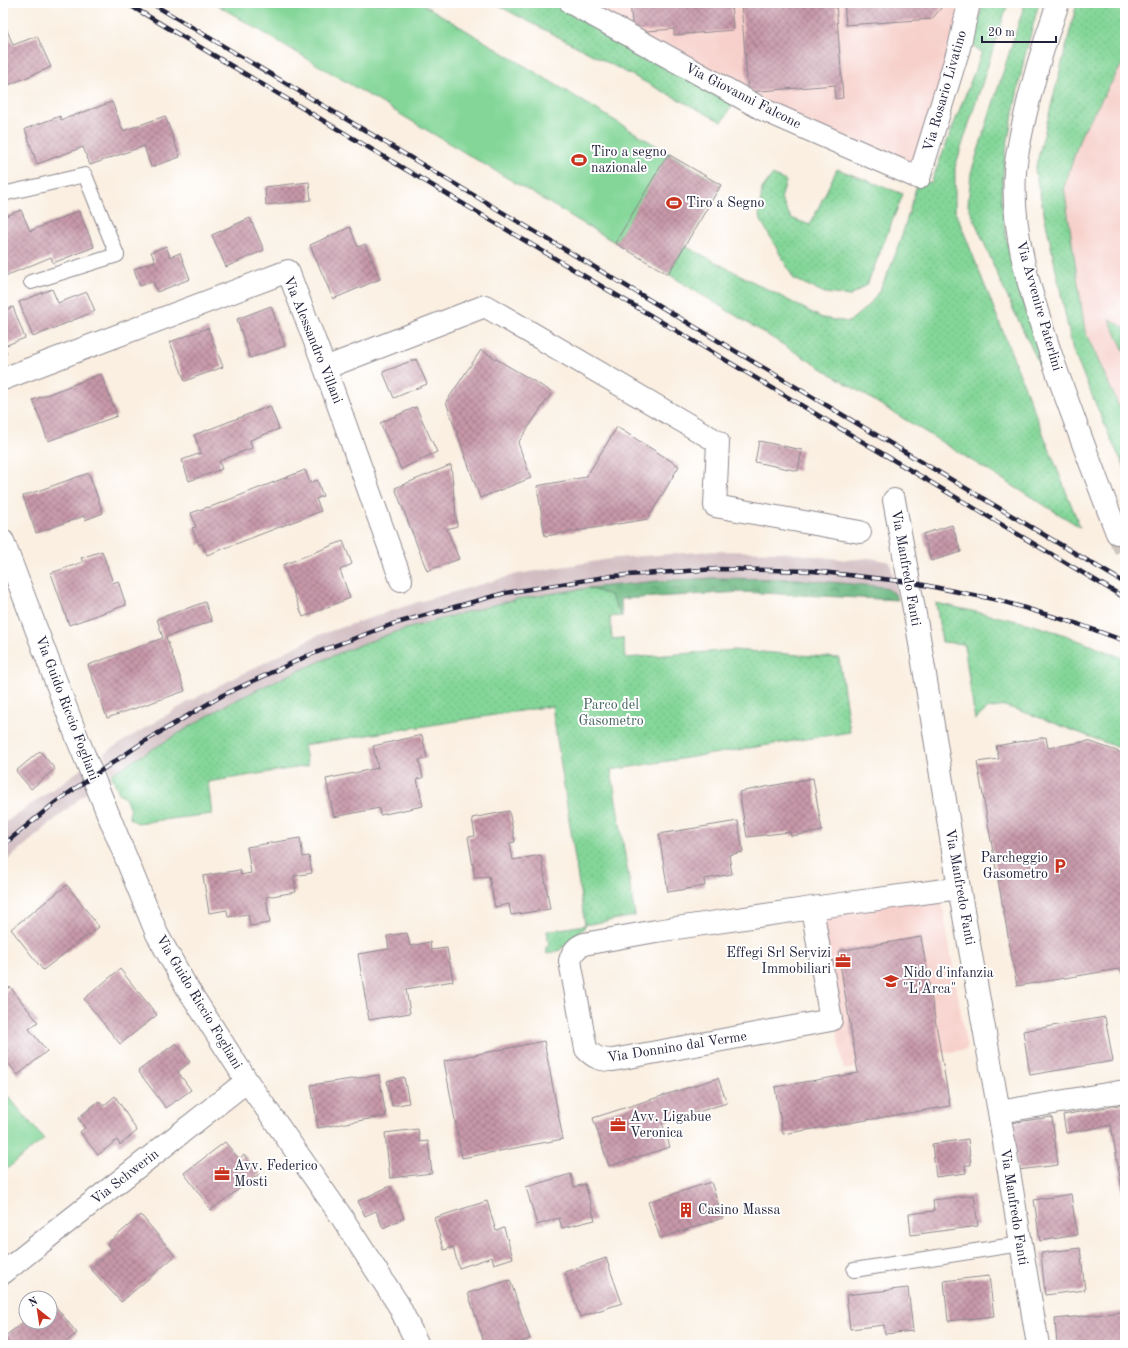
<svg xmlns="http://www.w3.org/2000/svg" width="1128" height="1348" viewBox="0 0 1128 1348" font-family="'Old Standard TT',serif">
  <style>
    .built { fill: #f7d0cb }
    .railway { fill: #d2bec2 }
    .grass { fill: url(#grass-dots); stroke: #527c6a }
    .forest { fill: url(#forest-crowns); stroke: #466c5e }
    .pitch { fill: #83d698; stroke: #527c6a }
    .building { fill: url(#building-cross-hatch) }
    .lines { fill: none; stroke-linecap: round; stroke-linejoin: round }
    .street-tunnel { stroke: #cfc6c0; stroke-width: 22; stroke-dasharray: 22 11; stroke-linecap: butt }
    .lane-casing { stroke: #8e888e; stroke-width: 16 }
    .street-casing { stroke: #8e888e; stroke-width: 24 }
    .lane { stroke: #fff; stroke-width: 14 }
    .street { stroke: #fff; stroke-width: 22 }
    .rail-casing { stroke: #22223b; stroke-width: 4.5 }
    .rail { stroke: #fff; stroke-width: 3; stroke-dasharray: 9; stroke-linecap: butt }
    .labels { text-anchor: middle; dominant-baseline: central; stroke-width: 4; stroke-linejoin: round; paint-order: stroke }
    .street-label { font-size: 14px; fill: #22223b; stroke: #fff }
    .poi-label { font-size: 14px; fill: #22223b; stroke: #fff; text-anchor: start }
    .park-label { font-size: 14px; fill: #44615c; stroke: #fff }
  </style>
  <defs>
    <pattern id="grass-dots" width="8" height="8" patternUnits="userSpaceOnUse"><rect width="8" height="8" fill="#83d698"/><path d="M2 2h.1M6 6h.1" fill="none" stroke="#71b784" stroke-width="1.8" stroke-linecap="round"/></pattern>
    <pattern id="forest-crowns" width="20" height="18" patternUnits="userSpaceOnUse"><rect width="20" height="18" fill="#6ab780"/><path d="M2 6a3 3 0 1 1 6 0M12 15a3 3 0 1 1 6 0" fill="none" stroke="#57946a"/></pattern>
    <pattern id="building-cross-hatch" width="8" height="8" patternUnits="userSpaceOnUse"><rect width="8" height="8" fill="#c798a9"/><path d="M0 0l8 8M0 8l8-8" fill="none" stroke="#a17c8b"/></pattern>
  </defs>
  <rect width="100%" height="100%" fill="#fff"/>
  <filter id="ink" filterUnits="userSpaceOnUse"><feTurbulence type="fractalNoise" baseFrequency=".025" numOctaves="2"/><feDisplacementMap in="SourceGraphic" scale="8" xChannelSelector="R" yChannelSelector="G"/><feConvolveMatrix kernelMatrix="1 2 1 2 8 2 1 2 1" color-interpolation-filters="sRGB"/></filter>
  <filter id="wash" filterUnits="userSpaceOnUse"><feTurbulence type="fractalNoise" baseFrequency=".012" numOctaves="4" result="noise"/><feDisplacementMap in="SourceGraphic" scale="16" xChannelSelector="R" yChannelSelector="G"/><feGaussianBlur stdDeviation="0.9" result="paint"/><feColorMatrix in="noise" values="0 0 0 0 0 0 0 0 0 0 0 0 0 0 0 0 0 1.4 0 .05"/><feComposite in="paint" operator="in"/></filter>
  <g filter="url(#wash)">
    <rect width="100%" height="100%" fill="#faefe1"/>
    <path class="built" d="M571,3H969L919,178Z
      M1125,24V470L1112,442L1073,351L1035,170Z
      M941,897L967,1049L844,1070L815,913Z"/>
    <path class="railway" d="M711,551L781,552L847,560L870,558L890,562L898,600L894,593L884,587L796,579L712,578L589,588L517,599L455,615L392,633L323,660L273,682L226,705L111,774L104,753L188,702L316,636L418,602L518,574L616,558Z
      M83,768L93,787L3,864V824Z"/>
    <path class="grass" d="M493,3H571L738,96L722,122Z
      M983,3H1008L955,167V210L1080,527L668,274L685,246L822,318L849,322C859,313 871,305 877,294C898,259 907,216 919,178L931,183L982,52L973,46Z
      M1025,3H1039L1024,59L1005,155L1001,197L1006,237L1018,285L1053,393L1005,292L968,205L971,173Z
      M1077,3H1125V59L1081,135L1064,187L1085,331L1125,420V468L1112,442L1073,351L1035,170Z
      M837,169L903,194L867,285L850,296L825,293L794,279L759,217L762,189L772,175L786,181L781,199L791,218L810,225Z
      M1109,319L1125,328V353Z
      M589,588L610,595L622,616L610,617L612,639L623,638L625,658L734,650L839,658L850,732L611,770L635,916L585,925L584,928L560,950L547,954L546,947H549L547,931L585,925L552,706L304,745L308,766L208,782L212,814L137,823L130,818L129,813L131,811L124,796L119,793L111,774L226,705L273,682L342,652L392,633L455,615L517,599Z
      M936,603L1026,623L1060,633L1125,659V750L1027,713L1005,706L987,709L975,720L964,644L942,642Z"/>
    <path class="forest" d="M712,578L796,579L884,587L894,593L898,600L742,592L621,599L622,616L610,595L589,588L658,581Z"/>
    <path class="pitch" d="M214,3H421L721,185L668,274Z
      M3,1090L44,1139L3,1172Z"/>
    <g id="blocks">
      <path class="building" d="M630,3H731L733,30L674,35V29L633,32Z
        M741,3H836L843,98L835,99V85L748,92Z
        M844,3H945L932,19L846,25Z
        M3,20L13,45L37,36L51,67L4,87Z
        M112,102L123,131L165,116L180,157L151,167L144,146L90,165L83,147L37,164L25,129L60,116L61,120Z
        M668,154L721,185L668,274L615,243Z
        M309,182L311,200L266,205L265,187Z
        M21,210L30,231L79,211L94,247L53,263L51,257L3,277V217Z
        M250,218L264,250L226,267L212,235Z
        M350,227L358,247L365,244L380,279L333,299L310,245Z
        M166,246L170,257L180,253L190,279L157,292L153,281L140,286L134,269L155,261L151,252Z
        M52,289L58,303L87,292L95,311L33,337L19,302Z
        M271,306L285,346L250,358L237,319Z
        M13,307L25,338L4,346L7,354L3,355V311Z
        M208,328L223,367L185,381L170,342Z
        M481,350L552,392L518,443L531,478L480,498L446,402Z
        M416,359L427,384L394,398L383,372Z
        M101,374L117,416L48,441L33,400Z
        M270,406L279,429L250,440L252,448L219,461L222,469L189,481L182,460L201,453L194,435Z
        M416,407L437,452L401,469L380,423Z
        M617,427L679,466L648,519L545,536L537,486L586,477Z
        M759,441L802,450L798,471L755,462Z
        M451,465L457,526L447,529L459,559L427,571L395,488Z
        M305,470L310,483L317,480L323,496L316,499L321,511L207,555L202,543L199,545L192,528L196,527L191,513L208,507V508Z
        M89,473L103,513L85,520L84,516L36,533L23,496Z
        M952,525L961,552L931,561L923,534Z
        M343,541L352,564L340,570L350,598L303,617L283,565Z
        M102,551L113,583L118,581L126,605L69,625L51,573L83,562L81,558Z
        M205,602L212,621L166,637L185,691L107,718L88,665L163,638L157,619Z
        M422,735L427,758L419,760L423,778L417,779L423,806L380,815L379,808L334,817L326,779L378,768L373,746Z
        M1046,737L1048,748L1088,741L1125,754V977L1119,969L1017,986L977,762L999,759L996,746Z
        M40,751L55,769L31,789L16,771Z
        M813,778L822,831L791,836L790,832L747,837L739,792Z
        M509,811L515,842L510,843L513,860L541,855L550,909L511,915L509,904L495,907L489,876L475,878L468,837L475,836L472,818Z
        M738,821L743,852L729,855L732,874L704,879L705,886L668,892L659,834Z
        M300,838L303,857L309,856L312,873L294,876L296,892L266,897L270,923L250,926L248,914L228,917L227,910L209,913L203,876L240,870L241,875L251,873L247,847Z
        M67,885L99,927L43,970L11,929Z
        M407,933L410,946L430,942L431,950L447,948L453,981L406,989L410,1013L369,1020L358,954L389,949L387,936Z
        M921,937L950,1106L783,1134L775,1087L858,1073L838,951Z
        M120,969L157,1015L120,1044L84,999Z
        M10,987L38,1022L29,1029L47,1051L18,1075L3,1057V994Z
        M1105,1017L1113,1061L1030,1075L1023,1031Z
        M544,1041L563,1139L462,1158L444,1061Z
        M176,1043L190,1062L178,1072L191,1090L166,1108L138,1071Z
        M379,1075L386,1116L318,1128L311,1085Z
        M404,1077L409,1103L392,1106L387,1081Z
        M718,1078L727,1103L662,1123L670,1147L609,1166L593,1118Z
        M115,1096L137,1131L120,1145L117,1140L98,1155L80,1132L85,1128L78,1118L99,1101L103,1106Z
        M1125,1104V1201H1124L1111,1125L1066,1133L1063,1115Z
        M1052,1117L1058,1165L1018,1170L1010,1123Z
        M418,1129L420,1142L428,1141L432,1173L390,1178L385,1133Z
        M968,1139L971,1165H965L966,1173L936,1177L932,1144Z
        M225,1142L239,1159L244,1155L259,1174L211,1210L184,1173Z
        M571,1174L574,1187L585,1184L595,1220L562,1228L559,1218L537,1225L526,1187Z
        M711,1182L723,1218L660,1238L648,1202Z
        M390,1186L404,1218L383,1228L376,1211L365,1216L358,1201Z
        M1071,1194L1077,1235L1040,1241L1034,1200Z
        M974,1195L978,1226L911,1235L909,1214L934,1211L933,1200Z
        M487,1201L496,1231L504,1228L513,1258L494,1264L492,1257L459,1268L453,1247L444,1250L434,1218Z
        M141,1215L175,1256L121,1302L90,1268L112,1250L107,1244Z
        M1080,1248L1085,1290L1045,1295L1041,1253Z
        M606,1258L622,1303L580,1317L565,1272Z
        M989,1276L994,1316L948,1321L944,1281Z
        M510,1280L530,1339L513,1345H485L468,1293Z
        M908,1288L913,1331L885,1334L884,1325L850,1329L846,1295Z
        M50,1300L77,1333L62,1345H10L4,1337L26,1320V1322H50Z
        M1122,1312L1125,1345H1057L1055,1319Z"/>
    </g>
  </g>
  <g filter="url(#ink)">
    <use href="#blocks" fill-opacity="0" stroke="#8e888e" stroke-width="1"/>
    <g class="lines">
      <path class="street-tunnel" d="M1117,533L1125,549"/>
      <defs>
        <path id="lane" d="M3,194L85,175L117,255L31,282
          M854,1270L1020,1244"/>
        <path id="street" d="M571,3L764,110L919,178L959,48L969,3
          M1058,3C1044,43 1032,83 1023,125C1020,140 1016,157 1015,172C1011,234 1031,294 1050,352C1071,413 1094,473 1117,533
          M325,368L485,306L718,442L715,506L860,532
          M3,379L288,271L325,368L401,580
          M894,500L918,631L959,888L999,1112L1038,1345
          M3,541L78,740L157,934L186,986L247,1081L339,1213L398,1304L418,1345
          M812,908L831,1020L613,1060C601,1060 594,1058 586,1049L570,961C572,953 576,947 584,944L656,931L812,908L959,888
          M999,1112L1125,1091
          M3,1273L47,1238L247,1081"/>
      </defs>
      <use href="#lane" class="lane-casing"/>
      <use href="#street" class="street-casing"/>
      <use href="#lane" class="lane"/>
      <use href="#street" class="street"/>
      <defs>
        <path id="rail" d="M126,3L1125,598
          M151,3L1125,583
          M3,845L56,802L93,776L145,741L223,695L307,656L393,624L505,593L612,576L717,569L813,571L909,582L998,600L1078,624L1125,641"/>
      </defs>
      <use href="#rail" class="rail-casing"/>
      <use href="#rail" class="rail"/>
    </g>
  </g>
  <defs>
    <symbol id="stadium-bare" viewBox="-9 -9 18 18"><path d="M0-5a6.5 5 0 1 0 0 10a6.5 5 0 1 0 0-10ZM-3.5-1.8h7v3.6h-7Z" fill="#c8321e" stroke="#fff" stroke-width="2.5" paint-order="stroke"/></symbol>
    <symbol id="parking-bare" viewBox="-9 -9 18 18"><path d="M-3.5-5.5H1a3.5 3.5 0 0 1 0 7H-1V5.5H-3.5ZM-1-3.4V-.6H.8a1.4 1.4 0 0 0 0-2.8Z" fill="#c8321e" stroke="#fff" stroke-width="2.5" paint-order="stroke"/></symbol>
    <symbol id="office-bare" viewBox="-9 -9 18 18"><path d="M-6-3h4V-5.5h4V-3h4V5H-6ZM-1-4.5V-3h2v-1.5ZM-6 0V1H6V0Z" fill="#c8321e" stroke="#fff" stroke-width="2.5" paint-order="stroke"/></symbol>
    <symbol id="school-bare" viewBox="-9 -9 18 18"><path d="M0-5L7-2L0 1L-7-2ZM-4 1L0 2.5L4 1V4Q0 6-4 4Z" fill="#c8321e" stroke="#fff" stroke-width="2.5" paint-order="stroke"/></symbol>
    <symbol id="building-bare" viewBox="-9 -9 18 18"><path d="M-4-6H4V6H1V3H-1V6H-4ZM-2.5-4.3h1.7v1.8h-1.7ZM.8-4.3h1.7v1.8H.8ZM-2.5-1h1.7V.8h-1.7ZM.8-1h1.7V.8H.8Z" fill="#c8321e" stroke="#fff" stroke-width="2.5" paint-order="stroke"/></symbol>
  </defs>
  <g fill-rule="evenodd">
    <use href="#stadium-bare" x="568" y="149" width="22" height="22"/>
    <use href="#stadium-bare" x="663" y="192" width="22" height="22"/>
    <use href="#parking-bare" x="1049" y="855" width="22" height="22"/>
    <use href="#office-bare" x="832" y="950" width="22" height="22"/>
    <use href="#school-bare" x="880" y="970" width="22" height="22"/>
    <use href="#office-bare" x="607" y="1114" width="22" height="22"/>
    <use href="#office-bare" x="211" y="1163" width="22" height="22"/>
    <use href="#building-bare" x="675" y="1199" width="22" height="22"/>
  </g>
  <g class="labels">
    <g class="street-label">
      <text transform="translate(945 91) rotate(-74)">Via Rosario Livatino</text>
      <text transform="translate(743 96) rotate(27)">Via Giovanni Falcone</text>
      <text transform="translate(1039 306) rotate(74)">Via Avvenire Paterlini</text>
      <text transform="translate(313 340) rotate(68)">Via Alessandro Villani</text>
      <text transform="translate(906 568) rotate(80)">Via Manfredo Fanti</text>
      <text transform="translate(67 708) rotate(69)">Via Guido Riccio Fogliani</text>
      <text transform="translate(960 887) rotate(80)">Via Manfredo Fanti</text>
      <text transform="translate(199 1002) rotate(59)">Via Guido Riccio Fogliani</text>
      <text transform="translate(677 1047) rotate(-9)">Via Donnino dal Verme</text>
      <text transform="translate(125 1177) rotate(-38)">Via Schwerin</text>
      <text transform="translate(1014 1207) rotate(81)">Via Manfredo Fanti</text>
    </g>
    <g class="poi-label">
      <text x="591" y="152">Tiro a segno<tspan x="591" dy="16">nazionale</tspan></text>
      <text x="686" y="203">Tiro a Segno</text>
      <text x="1048" y="858" text-anchor="end">Parcheggio<tspan x="1048" dy="16">Gasometro</tspan></text>
      <text x="831" y="953" text-anchor="end">Effegi Srl Servizi<tspan x="831" dy="16">Immobiliari</tspan></text>
      <text x="903" y="973">Nido d'infanzia<tspan x="903" dy="16">"L'Arca"</tspan></text>
      <text x="630" y="1117">Avv. Ligabue<tspan x="630" dy="16">Veronica</tspan></text>
      <text x="234" y="1166">Avv. Federico<tspan x="234" dy="16">Mosti</tspan></text>
      <text x="698" y="1210">Casino Massa</text>
    </g>
    <g class="park-label">
      <text x="611" y="705">Parco del<tspan x="611" dy="16">Gasometro</tspan></text>
    </g>
  </g>
  <rect width="1128" height="1348" fill="none" stroke="#fff" stroke-width="16"/>
  <g transform="translate(38 1310) rotate(330)"><circle r="19" fill="#ffffff" stroke="#a7a7b1"/>
  <path d="M0-3L7 15L0 10L-7 15Z" fill="#c8321e"/>
  <text y="-6" font-size="11" font-weight="bold" text-anchor="middle" fill="#22223b">N</text>
  </g>
  <path d="M982 36v6h74v-6" fill="none" stroke="#22223b" stroke-width="2"/>
  <text x="988" y="36" font-size="12" fill="#22223b" stroke="#ffffff" stroke-width="3" paint-order="stroke">20 m</text>
</svg>
